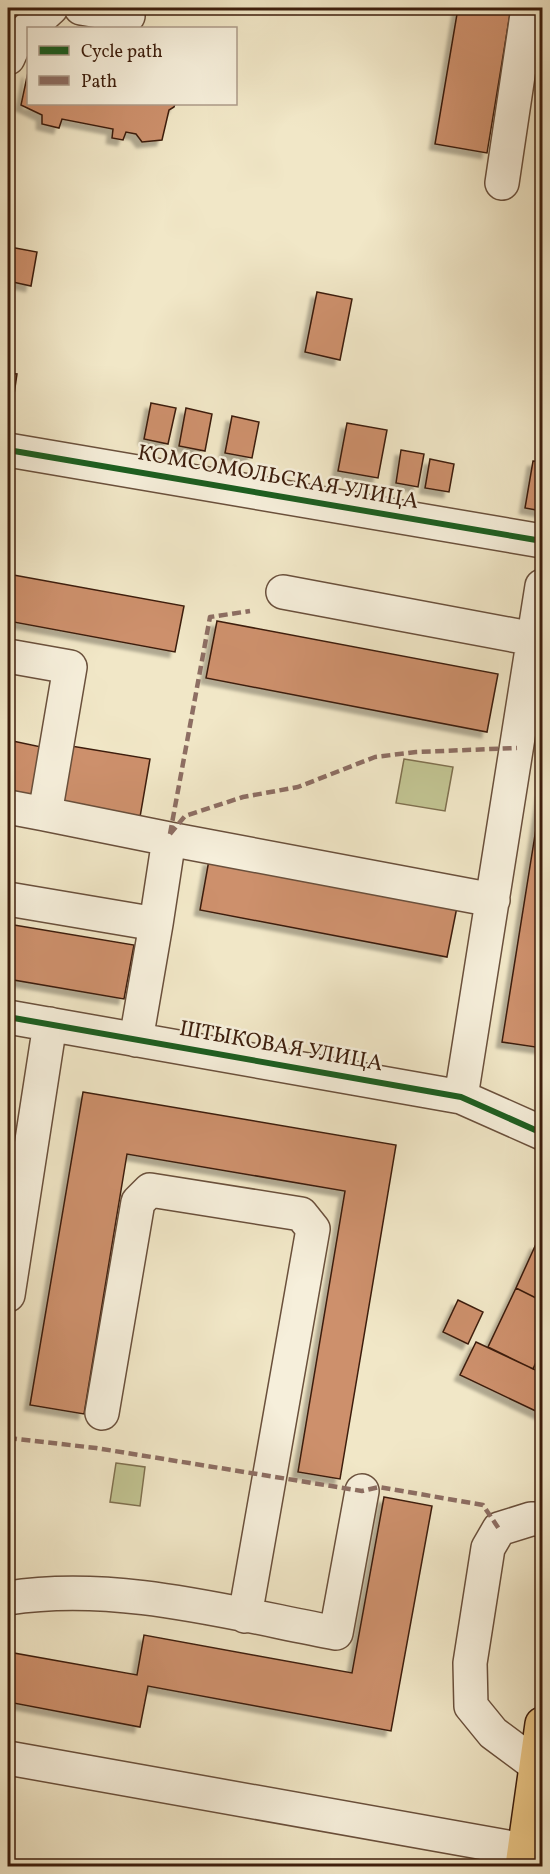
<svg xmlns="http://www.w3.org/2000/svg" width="550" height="1874" viewBox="0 0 550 1874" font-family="Vollkorn,serif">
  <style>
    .green { fill: #c1c391; stroke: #7f704f; stroke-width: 1.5 }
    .building { fill: #cd906c; stroke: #3d1e0d; stroke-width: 1.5; filter: url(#shadow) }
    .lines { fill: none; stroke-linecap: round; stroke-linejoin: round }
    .minor-casing { stroke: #6a503c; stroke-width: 36 }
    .major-casing { stroke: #3d1e0d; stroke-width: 36 }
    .minor { stroke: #f6efdb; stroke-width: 33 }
    .major { stroke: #e8c484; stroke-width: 33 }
    .quiet { stroke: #8d6e63; stroke-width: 4.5; stroke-dasharray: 9 4.5; stroke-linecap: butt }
    .cycleway-casing { stroke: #f6efdb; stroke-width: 10 }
    .cycleway { stroke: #1b5e20; stroke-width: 6 }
    .labels { text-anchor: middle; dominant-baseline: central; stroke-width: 5; stroke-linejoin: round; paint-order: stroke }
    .street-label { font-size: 22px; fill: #3d1e0d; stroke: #f6efdb }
  </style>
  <defs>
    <filter id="shadow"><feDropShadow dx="-5.5" dy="5.5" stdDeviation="1.5" flood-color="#0004"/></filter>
  </defs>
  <rect width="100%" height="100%" fill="#f1e7c7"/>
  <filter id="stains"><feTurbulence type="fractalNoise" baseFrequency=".00333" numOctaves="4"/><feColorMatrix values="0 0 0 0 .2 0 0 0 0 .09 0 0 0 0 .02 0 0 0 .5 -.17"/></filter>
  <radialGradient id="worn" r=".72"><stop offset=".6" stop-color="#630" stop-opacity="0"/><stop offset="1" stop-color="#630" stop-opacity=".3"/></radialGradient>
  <path class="green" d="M404,759L453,767L445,811L396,803Z
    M116,1463L145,1467L140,1506L110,1502Z"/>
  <path class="building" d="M458,8H511L487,153L435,144Z
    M28,72V104H175L174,107L169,110L162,140L142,142L136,134L126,132L123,140L112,138L113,129L62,119L59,128L42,124V115L21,105Z
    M10,247L37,252L31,286L8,281Z
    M317,292L352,299L340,360L305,352Z
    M8,373L17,374L11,415H8Z
    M151,403L176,408L168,444L144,439Z
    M186,408L212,414L205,451L179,446Z
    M232,416L259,422L252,458L225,453Z
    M347,423L387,430L378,478L338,471Z
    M401,450L424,454L418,487L396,483Z
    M430,459L454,464L449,492L425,488Z
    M533,461L542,462V511L525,508Z
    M8,574L184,606L175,652L8,621Z
    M217,621L498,674L487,732L206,678Z
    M8,740L46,748L37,796L8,791Z
    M65,745L150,759L139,823L54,808Z
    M542,791V1048L502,1042Z
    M209,860L457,907L447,957L200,910Z
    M8,924L134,945L124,999L8,979Z
    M83,1092L396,1145L340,1479L298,1472L345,1191L127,1154L84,1414L30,1405Z
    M536,1244L542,1247V1301L516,1288Z
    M516,1288L542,1301V1349L533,1369L488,1347Z
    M458,1300L483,1312L468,1344L443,1332Z
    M476,1342L542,1373V1414L460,1375Z
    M384,1497L432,1506L391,1731L148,1686L140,1727L8,1702V1652L137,1675L144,1635L352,1673Z
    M111,1862L139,1866H111Z"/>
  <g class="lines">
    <defs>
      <path id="minor" d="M81,8L128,16
        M8,58L16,40L51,8
        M502,183L528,8
        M8,450L542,541
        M283,592L534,639
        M8,656L70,667L45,814L169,839L156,924
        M8,807L45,814
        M169,839L493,900
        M8,899L156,924L136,1040
        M8,1017L461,1097L542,1133
        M461,1097L542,586
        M8,1295L50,1024
        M102,1413L138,1202L150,1190L301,1214L313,1229L245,1616
        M8,1598C116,1581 230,1613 336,1633L362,1491
        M8,1758L524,1850
        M536,1765L493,1733L471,1706L470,1663L488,1548L499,1529L531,1519H542"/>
      <path id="major" d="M522,1866L542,1724"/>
    </defs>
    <use href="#minor" class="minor-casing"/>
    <use href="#major" class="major-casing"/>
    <use href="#minor" class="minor"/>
    <use href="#major" class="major"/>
    <path class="quiet" d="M170,834L185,816L243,797L298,787L375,757L416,752L517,748
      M170,834L210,617L250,611
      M8,1438L96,1448L362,1491L379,1487L483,1505L499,1529"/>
    <defs>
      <path id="cycleway" d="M8,450L542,541
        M8,1017L461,1097L542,1133"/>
    </defs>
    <use href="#cycleway" class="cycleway-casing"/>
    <use href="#cycleway" class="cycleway"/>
  </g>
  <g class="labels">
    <g class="street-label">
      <text transform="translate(278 478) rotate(10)">КОМСОМОЛЬСКАЯ УЛИЦА</text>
      <text transform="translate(281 1047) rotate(10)">ШТЫКОВАЯ УЛИЦА</text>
    </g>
  </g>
  <rect width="550" height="1874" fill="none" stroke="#f1e7c7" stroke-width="30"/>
  <rect x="9" y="9" width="532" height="1856" fill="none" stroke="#3d1e0d" stroke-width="3"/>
  <rect x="15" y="15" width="520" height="1844" fill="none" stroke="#3d1e0d" stroke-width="1.5"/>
  <rect x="27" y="27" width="210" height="78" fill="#f6efdb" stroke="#ac9b89" stroke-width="1.5"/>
  <rect x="39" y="46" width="30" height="9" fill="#1b5e20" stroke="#ac9b89" stroke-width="1.5"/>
  <text x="81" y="57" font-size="18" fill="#3d1e0d">Cycle path</text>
  <rect x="39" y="76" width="30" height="9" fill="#8d6e63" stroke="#ac9b89" stroke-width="1.5"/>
  <text x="81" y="87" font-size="18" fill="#3d1e0d">Path</text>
  <rect width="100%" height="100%" filter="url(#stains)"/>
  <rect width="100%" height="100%" fill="url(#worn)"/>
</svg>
